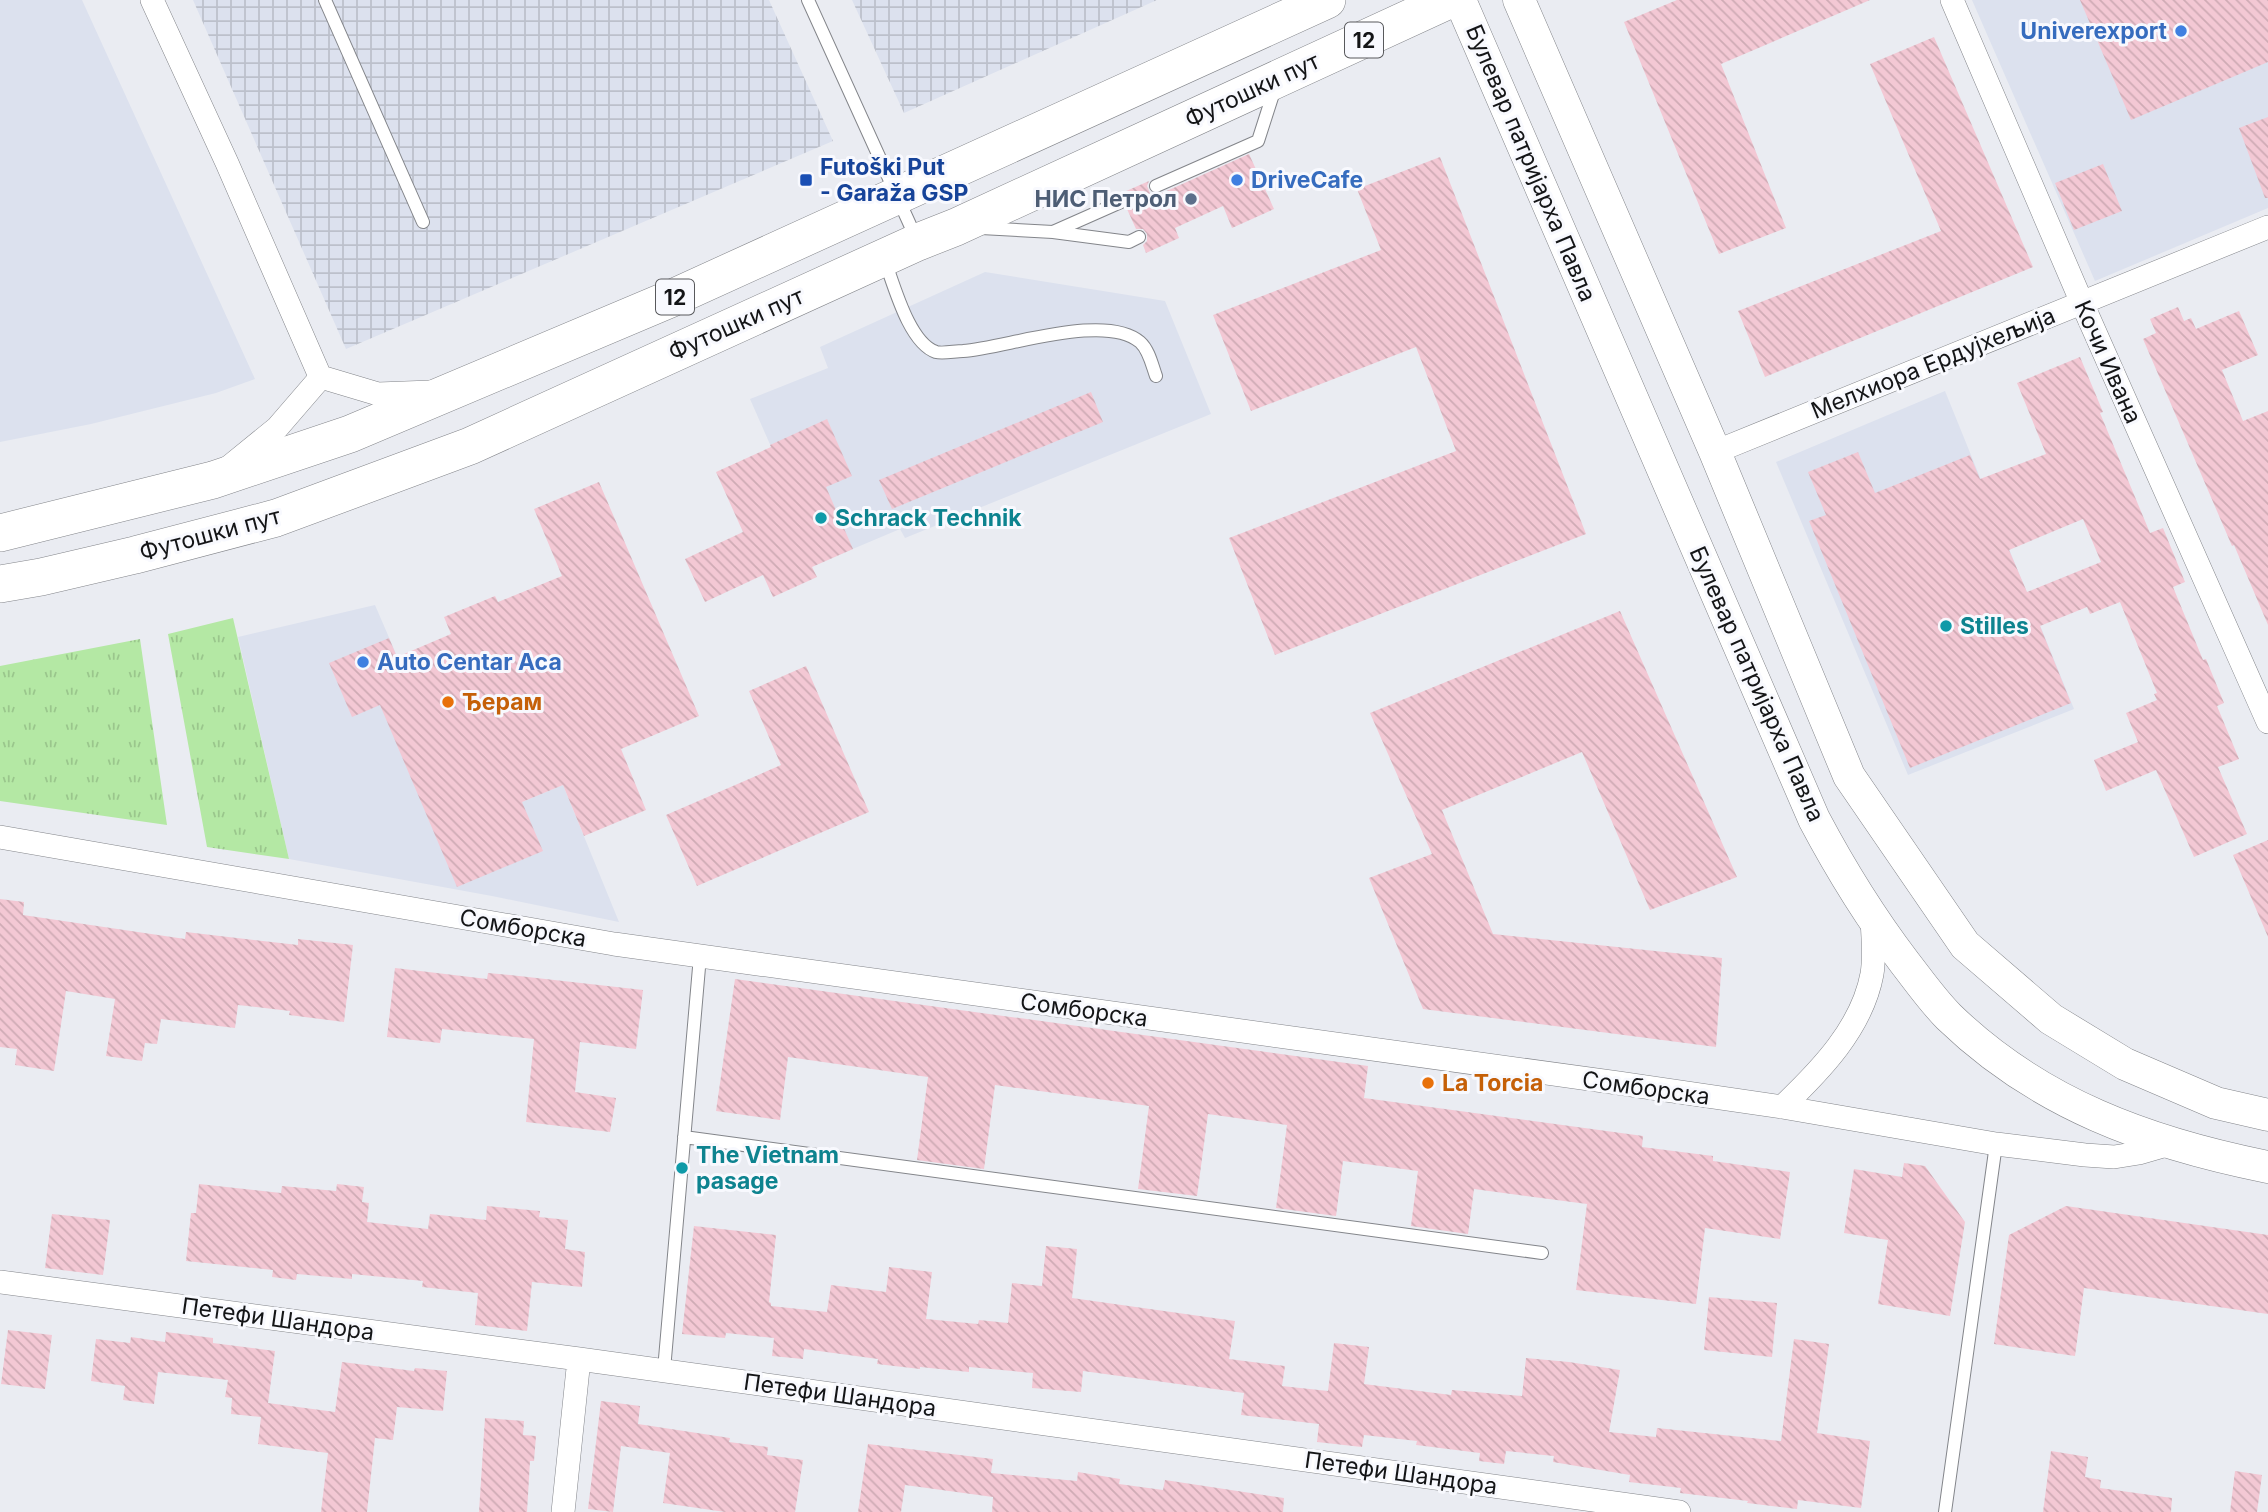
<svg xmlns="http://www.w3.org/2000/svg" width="2268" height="1512" viewBox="0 0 2268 1512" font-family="Inter,sans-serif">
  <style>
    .built { fill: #dce1ee }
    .industrial { fill: url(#industrial-grid) }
    .grass { fill: url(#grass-tufts) }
    .building { fill: url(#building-back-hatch); fill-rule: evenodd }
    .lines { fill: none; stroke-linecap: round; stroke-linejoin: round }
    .lane-casing { stroke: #83858a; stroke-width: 14 }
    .street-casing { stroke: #83858a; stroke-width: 24 }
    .secondary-casing { stroke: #83858a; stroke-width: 33 }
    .primary-casing { stroke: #83858a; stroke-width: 38 }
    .lane { stroke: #fff; stroke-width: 12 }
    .street { stroke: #fff; stroke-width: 23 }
    .secondary { stroke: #fff; stroke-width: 32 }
    .primary { stroke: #fff; stroke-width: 37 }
    .shop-dot { fill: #3f7fe0; stroke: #f8f9fe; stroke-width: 2.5 }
    .transit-dot { fill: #1a4fb4; stroke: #f8f9fe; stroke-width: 2.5 }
    .service-dot { fill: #5c6f8a; stroke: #f8f9fe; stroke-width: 2.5 }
    .culture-dot { fill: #0f9aa8; stroke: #f8f9fe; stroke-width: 2.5 }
    .food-dot { fill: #e8710a; stroke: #f8f9fe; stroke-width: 2.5 }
    .labels { text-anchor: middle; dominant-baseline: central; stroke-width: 6; stroke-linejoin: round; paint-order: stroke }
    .shield { fill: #f8f9fe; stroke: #58595c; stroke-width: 2 }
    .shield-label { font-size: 21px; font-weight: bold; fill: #141517 }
    .shop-label { font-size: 23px; font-weight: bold; fill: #366cbe; stroke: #f8f9fe; text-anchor: start }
    .street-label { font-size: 23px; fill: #141517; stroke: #f8f9fe }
    .transit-label { font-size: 23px; font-weight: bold; fill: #164399; stroke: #f8f9fe; text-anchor: start }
    .service-label { font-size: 23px; font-weight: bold; fill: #4e5e75; stroke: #f8f9fe; text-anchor: end }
    .culture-label { font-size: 23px; font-weight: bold; fill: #0d838f; stroke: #f8f9fe; text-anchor: start }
    .food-label { font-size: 23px; font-weight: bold; fill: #c56008; stroke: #f8f9fe; text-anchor: start }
  </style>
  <defs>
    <pattern id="industrial-grid" width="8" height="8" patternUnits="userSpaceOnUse" patternTransform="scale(1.75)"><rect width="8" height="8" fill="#dce1ee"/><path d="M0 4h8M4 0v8" fill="none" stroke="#bcc0cb"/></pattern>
    <pattern id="grass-tufts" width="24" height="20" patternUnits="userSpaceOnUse" patternTransform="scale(1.75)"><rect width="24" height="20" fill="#b4e8a4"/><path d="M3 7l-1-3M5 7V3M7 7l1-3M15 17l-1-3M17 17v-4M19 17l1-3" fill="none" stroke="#9ac68c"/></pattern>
    <pattern id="building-back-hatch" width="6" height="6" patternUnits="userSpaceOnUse" patternTransform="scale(1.75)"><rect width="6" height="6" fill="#f3c8d4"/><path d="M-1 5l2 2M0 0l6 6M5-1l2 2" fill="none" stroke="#cfabb5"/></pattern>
  </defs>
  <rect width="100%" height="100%" fill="#eaecf2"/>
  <path class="built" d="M0,0H82L255,379L216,393L91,424L0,442Z
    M1972,0H2268V208L2095,281Z
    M985,272L1165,301L1211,414L905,538L900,529L822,562L750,399L828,368L820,347Z
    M1945,391L2074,709L1908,775L1776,462Z
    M375,605L446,770L499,748L522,802L563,785L619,922L492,896L289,859L238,637Z"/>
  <path class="industrial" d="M193,0H769L833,141L346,349Z
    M852,0H1157L904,113Z"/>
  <path class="grass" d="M233,618L289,859L207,847L168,634Z
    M140,639L167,825L0,801V666Z"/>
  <path class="building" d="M1677,0H1870L1721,64L1786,228L1719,254L1624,22Z
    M2080,0H2268V62L2131,120Z
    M1934,37L2033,267L1765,377L1738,311L1941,231L1870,64Z
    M2268,117V198H2265L2239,128Z
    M1249,154L1274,209L1232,228L1223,206L1175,228L1179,238L1146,253L1143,245L1147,241V234L1143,229H1136L1127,209L1130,206L1131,198L1124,192L1149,181L1147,186L1150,193L1160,194Z
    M1440,157L1586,534L1275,655L1229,538L1456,451L1416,347L1251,411L1213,315L1381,250L1357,189Z
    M2103,164L2122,211L2074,230L2055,183Z
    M2178,307L2184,321L2191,318L2196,329L2239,311L2258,355L2222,370L2243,421L2268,411V625L2234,545L2232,546L2143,339L2156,333L2150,319Z
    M2080,357L2103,412L2100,413L2150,533L2163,528L2185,582L2173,587L2203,660L2206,659L2224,703L2217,706L2239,759L2218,767L2247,834L2194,857L2156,770L2106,791L2094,760L2138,742L2126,713L2157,700L2154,694L2157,693L2120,602L2090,614L2087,607L2040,626L2071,703L1910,768L1809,521L1826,515L1808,472L1858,452L1875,493L1970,455L1980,479L2046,454L2017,383ZM2083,519L2101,562L2027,592L2009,550Z
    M1091,392L1103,422L892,509L879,480Z
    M827,419L852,476L826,487L853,549L812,567L817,577L773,597L763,575L705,602L685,559L743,532L716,472L771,447L770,445Z
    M599,482L699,716L621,749L646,810L584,836L563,785L522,802L543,851L457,887L380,705L352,717L329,663L389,638L397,657L451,634L444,617L495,596L498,602L562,576L534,509Z
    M1620,611L1737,877L1650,910L1582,752L1442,810L1493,934L1722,958L1716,1047L1423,1009L1369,878L1432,854L1370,713Z
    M806,666L869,812L697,886L666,815L781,765L749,691Z
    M2268,840V937L2233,855Z
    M0,899L24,902L23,915L185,939L186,932L298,945V939L353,945L344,1022L289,1015L290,1011L238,1005L235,1028L161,1019L157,1044L145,1043L142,1061L106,1056L115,999L66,991L54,1071L15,1065L17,1049L0,1047Z
    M395,968L487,979L488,973L510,975L643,990L636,1049L580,1042L575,1092L616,1098L610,1132L526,1122L534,1039L442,1029L440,1043L387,1037Z
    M735,979L1368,1066L1364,1098L1643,1136L1642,1147L1713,1156V1161L1790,1172L1780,1239L1705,1228L1696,1304L1576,1290L1587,1204L1474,1189L1468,1234L1411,1226L1418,1171L1343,1161L1336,1216L1276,1208L1287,1125L1208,1114L1197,1196L1138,1189L1149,1106L995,1085L984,1169L917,1160L928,1077L788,1057L780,1120L716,1111Z
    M1904,1163L1925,1166L1965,1222L1950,1316L1878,1304L1888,1240L1844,1233L1854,1169L1902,1177Z
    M199,1184L281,1193L282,1186L336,1191L337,1184L364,1187L362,1202L369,1203L367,1222L428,1229L430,1214L486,1220L487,1206L540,1211L539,1217L568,1220L565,1249L585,1252L582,1287L532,1282L527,1331L475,1325L478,1293L422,1287L423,1281L352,1274V1279L297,1274L296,1280L272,1277L273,1270L186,1261L191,1213H196Z
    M2066,1206L2268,1235V1314L2084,1288L2075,1356L1994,1344L2009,1235Z
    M52,1214L110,1220L103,1275L45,1268Z
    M694,1226L776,1235L769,1302L771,1303V1306L827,1312L831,1285L886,1292L889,1267L932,1272L926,1319L978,1324L979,1320L1008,1323L1012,1283L1042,1286L1046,1246L1077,1249L1072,1298L1235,1321L1229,1359L1285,1366L1282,1386L1328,1391L1334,1343L1369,1347L1364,1384L1451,1395L1452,1390L1522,1396L1526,1358L1569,1362L1620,1370L1609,1432L1656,1437L1657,1428L1781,1441L1794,1339L1829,1344L1817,1433L1870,1441L1861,1508L1798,1500L1797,1509L1747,1503L1748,1501L1680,1493L1681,1488L1629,1482L1630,1475L1553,1462L1554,1456L1506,1451L1504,1464L1479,1461L1480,1453L1416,1445L1417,1441L1364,1435L1362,1447L1317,1442L1319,1424L1241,1415L1244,1393L1083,1371L1081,1392L1032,1388L1033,1373L969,1367V1372L920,1367V1369L877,1364L878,1359L804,1349L803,1359L772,1356L774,1338L726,1333L725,1338L682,1334Z
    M1709,1297L1777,1303L1772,1357L1704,1350Z
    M8,1330L52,1335L45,1389L1,1384Z
    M166,1332L213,1338V1343L275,1351L268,1403L335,1412L342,1362L414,1371L415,1368L447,1371L443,1411L397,1407L393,1440L375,1438L367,1512H321L328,1453L258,1444L261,1417L231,1414L232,1398L225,1397L228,1380L158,1372L154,1404L123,1400L125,1386L91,1381L96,1339L130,1343L131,1337L165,1342Z
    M601,1401L640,1406L638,1424L730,1438L729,1442L768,1447L767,1455L803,1460L795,1512H725L663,1503L670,1453L621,1446L613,1512L588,1509Z
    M485,1418L524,1421L523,1435L536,1436L534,1461H530L527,1512H479Z
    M868,1444L993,1459L991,1473L1077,1481L1078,1472L1120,1479L1119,1484L1163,1490L1165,1480L1284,1498L1283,1512H992L993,1497L905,1485L901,1512H858Z
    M2051,1451L2088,1457L2085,1477L2101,1480L2100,1488L2172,1498L2171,1512H2043Z
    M2235,1471L2262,1475L2257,1512H2230Z"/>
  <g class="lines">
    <defs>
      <path id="lane" d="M325,0L423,222
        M808,0L916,238
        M1156,186L1258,141L1275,88
        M981,228L1053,232L1123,201
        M1053,232L1129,242L1139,237
        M885,261C894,285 909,343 936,352C943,354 955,351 963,351C1006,348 1105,312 1140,342C1149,350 1152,365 1156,376
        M684,1137L1542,1253
        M664,1370L700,956
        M1945,1512L1996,1144"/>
      <path id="street" d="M152,0L227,163L319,374L321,377L378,394L431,392
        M1952,0L2082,303L2268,722
        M1715,452L2268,227
        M229,467L277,428L321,377
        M0,837L614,944L1618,1083L1782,1107L1996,1144L2085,1155L2114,1157L2139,1153L2170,1144
        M1782,1107C1820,1071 1862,1028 1872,974C1875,956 1873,938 1872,920
        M0,1282L579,1359L1679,1512
        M563,1512L579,1359"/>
      <path id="secondary" d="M1460,0L1814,819C1841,870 1870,917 1905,963C1919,981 1933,1001 1949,1017C2039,1104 2148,1143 2268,1167
        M1519,0L1715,452L1849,776L1965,945L2051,1019L2125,1064L2216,1103L2268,1115"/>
      <path id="primary" d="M0,533L213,480L350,434L670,299L1327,0
        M0,584L41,577L135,555L276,518L470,446L918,242L956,227L1449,0"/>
    </defs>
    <use href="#lane" class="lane-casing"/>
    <use href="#street" class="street-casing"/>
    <use href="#secondary" class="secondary-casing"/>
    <use href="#primary" class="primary-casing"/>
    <use href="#lane" class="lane"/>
    <use href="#street" class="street"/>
    <use href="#secondary" class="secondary"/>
    <use href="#primary" class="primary"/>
  </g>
  <g class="shop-dot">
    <circle cx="2181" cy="31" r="7"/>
    <circle cx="1237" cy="180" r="7"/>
    <circle cx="363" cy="662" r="7"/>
  </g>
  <rect class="transit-dot" x="799" y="173" width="14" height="14" rx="3.5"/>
  <circle class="service-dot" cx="1191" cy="199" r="7"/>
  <g class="culture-dot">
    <circle cx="821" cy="518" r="7"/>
    <circle cx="1946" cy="626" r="7"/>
    <circle cx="682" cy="1168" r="7"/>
  </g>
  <g class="food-dot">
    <circle cx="448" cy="702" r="7"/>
    <circle cx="1428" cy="1083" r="7"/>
  </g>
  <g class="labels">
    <g class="shield">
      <rect x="1345" y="22.5" width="38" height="35" rx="5"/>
      <rect x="656" y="279.5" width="38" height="35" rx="5"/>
    </g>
    <g class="shield-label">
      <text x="1364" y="40">12</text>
      <text x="675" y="297">12</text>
    </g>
    <g class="shop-label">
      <text x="2167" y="31" text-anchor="end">Univerexport</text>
      <text x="1251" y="180">DriveCafe</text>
      <text x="377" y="662">Auto Centar Aca</text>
    </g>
    <g class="street-label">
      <text transform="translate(1252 90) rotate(-25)">Футошки пут</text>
      <text transform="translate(1531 163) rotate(67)">Булевар патријарха Павла</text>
      <text transform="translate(736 324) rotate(-24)">Футошки пут</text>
      <text transform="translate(2108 362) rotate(66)">Кочи Ивана</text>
      <text transform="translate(1933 363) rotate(-22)">Мелхиора Ердујхељија</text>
      <text transform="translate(210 534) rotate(-15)">Футошки пут</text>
      <text transform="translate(1757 684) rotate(66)">Булевар патријарха Павла</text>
      <text transform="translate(523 928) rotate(10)">Сомборска</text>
      <text transform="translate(1084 1010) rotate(8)">Сомборска</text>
      <text transform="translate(1646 1088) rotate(8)">Сомборска</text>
      <text transform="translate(278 1319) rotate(8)">Петефи Шандора</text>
      <text transform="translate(840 1395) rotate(8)">Петефи Шандора</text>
      <text transform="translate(1401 1473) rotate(8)">Петефи Шандора</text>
    </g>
    <g class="transit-label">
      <text x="820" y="167">Futoški Put<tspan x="820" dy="26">- Garaža GSP</tspan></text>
    </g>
    <g class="service-label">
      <text x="1177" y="199">НИС Петрол</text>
    </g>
    <g class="culture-label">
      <text x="835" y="518">Schrack Technik</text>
      <text x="1960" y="626">Stilles</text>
      <text x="696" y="1155">The Vietnam<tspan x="696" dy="26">pasage</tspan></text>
    </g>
    <g class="food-label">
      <text x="462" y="702">Ђерам</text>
      <text x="1442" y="1083">La Torcia</text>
    </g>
  </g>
</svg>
